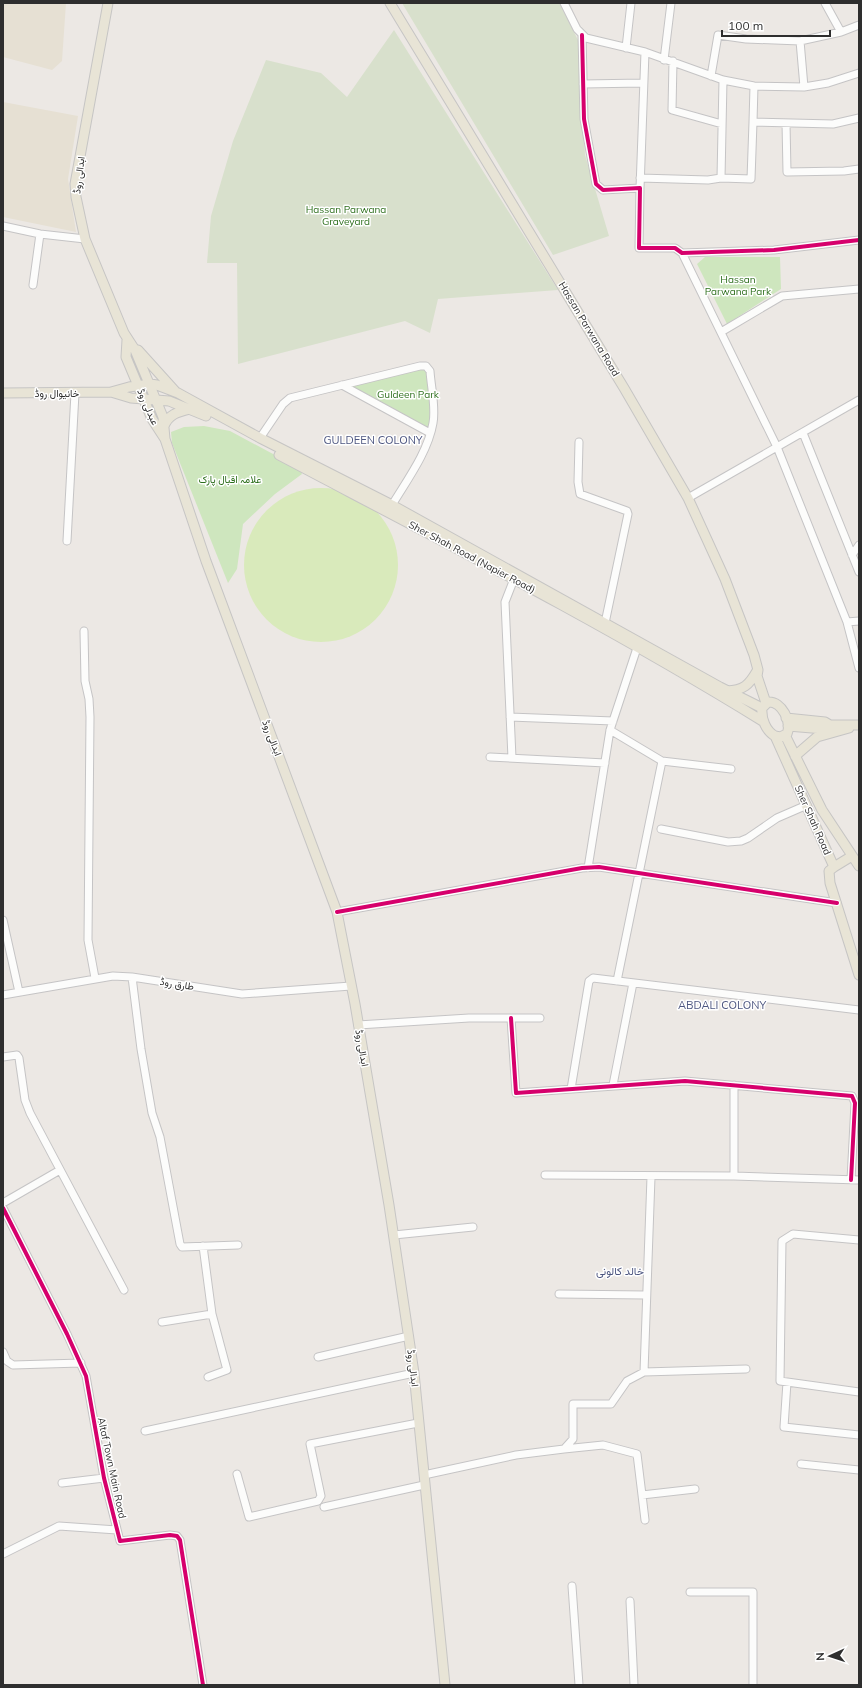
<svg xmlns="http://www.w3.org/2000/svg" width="862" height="1688" viewBox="0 0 862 1688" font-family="Mulish,Vazirmatn,sans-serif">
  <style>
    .education { fill: #e6e0d3 }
    .green { fill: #cee6be }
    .cemetery { fill: #d8e0cc }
    .pitch { fill: #d9eabb }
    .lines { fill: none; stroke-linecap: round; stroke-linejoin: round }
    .minor-casing { stroke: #c5c4c5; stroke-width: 9 }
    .major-casing { stroke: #c6c5c4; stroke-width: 11 }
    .minor { stroke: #fcfcfb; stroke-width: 7 }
    .major { stroke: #e8e4d6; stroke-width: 9 }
    .cycleway-casing { stroke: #fff; stroke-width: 6 }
    .cycleway { stroke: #d6006c; stroke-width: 4 }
    .labels { text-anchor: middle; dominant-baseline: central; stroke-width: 3; stroke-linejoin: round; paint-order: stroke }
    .street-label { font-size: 10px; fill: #2e2e2e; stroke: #fff }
    .park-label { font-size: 10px; fill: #2c6e1b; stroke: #fff }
    .neighbourhood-label { font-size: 11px; fill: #4d5680; stroke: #fff }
  </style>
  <rect width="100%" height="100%" fill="#ece8e4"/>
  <path class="education" d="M3,3H66L62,61L52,70L3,57Z
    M3,102L78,116L68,179L76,232L3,217Z"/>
  <path class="green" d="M705,257H780L781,289L727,324L697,264Z
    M420,366L430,371L432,388L430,433L342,385Z
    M204,426L230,431L299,468L302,474L275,494L243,524L237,569L228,583L172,443L171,432L184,427Z"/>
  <path class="cemetery" d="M402,3H559L578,40L585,155L609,236L553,255Z
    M394,30L558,290L438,299L430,333L405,321L238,364L237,263H207L211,216L233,141L266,60L321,73L347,97Z"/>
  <path class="pitch" d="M244 565a77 77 0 1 1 154 0a77 77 0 1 1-154 0Z"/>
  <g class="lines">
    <defs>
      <path id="minor" d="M564,3L577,29L586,38L645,52L723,80L754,86L804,87L828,83L859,73
        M841,32L859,25
        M582,35L584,119L596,184L603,190L640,188L639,248H675L682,253L774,250L859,240
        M800,41L804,87
        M626,48L631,3
        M664,60L671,3
        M673,61L672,110L722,124
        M711,76L718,35L746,39L800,41L841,32L825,3
        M723,80L721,178L751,179L753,122
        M583,84L643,83
        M754,86L753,122L833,124L859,118
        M786,123L787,172L844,171L859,169
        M640,178L708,180L721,178
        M640,188L645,52
        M3,226L40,234L85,239
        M682,253L777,447L847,622L859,668
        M33,285L40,234
        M721,332L782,296L859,289
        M342,385L430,433
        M803,433L859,572
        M260,438L283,404L290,398L420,366H426L430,371C431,387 436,407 433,423C428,452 407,480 392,505
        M579,442L578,482L580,494L627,511L628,514L605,623
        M688,498L859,400
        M67,541L75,393
        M852,555L859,545
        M847,622L859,621
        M84,631L85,681L89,699L90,717L88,940L95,978
        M510,717L613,721
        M610,730L662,761L731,769
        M490,757L605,763
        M512,758L505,602L514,579
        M661,829L728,842L741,841L748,838L777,818L807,805
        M588,868L610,730L637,648
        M337,912L582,868L599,867L837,903
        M3,920L19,992
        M132,977L141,1049L152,1113L160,1137L180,1244L182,1247L238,1245
        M617,981L662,761
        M3,995L113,976L132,977L242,994L351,986
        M511,1018L516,1093L685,1081L852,1096L855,1103L851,1180
        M358,1025L469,1018H540
        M3,1057L17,1055L19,1058L25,1100L30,1113L124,1290
        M613,1085L633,983
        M734,1085V1176
        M571,1089L589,981L593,978L859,1010
        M545,1175L734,1176L859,1180
        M3,1203L60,1170
        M3,1208L67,1334L86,1376L104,1478L120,1541L170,1535L177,1536L180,1540L203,1685
        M394,1235L473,1227
        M859,1240L793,1234L782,1241L780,1381L859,1392
        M203,1246L212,1314L227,1370L208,1377
        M559,1294L645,1295
        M162,1322L212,1314
        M3,1352L7,1361L13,1365L81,1363
        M318,1357L409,1336
        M644,1372L651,1177
        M787,1382L784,1427L859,1435
        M145,1431L414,1373
        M564,1449L603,1445L637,1454L642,1495L695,1489
        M801,1464L859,1470
        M237,1474L249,1517L318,1501L321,1496L310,1444L418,1423
        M424,1475L516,1455L564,1449L573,1439V1404H611L627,1381L644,1372L746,1369
        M62,1483L104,1478
        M642,1495L645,1520
        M324,1507L424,1485
        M3,1554L59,1526L117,1530
        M572,1586L579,1685
        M690,1592H753V1685
        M630,1601L634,1685"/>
      <path id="major" d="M108,3L75,184L76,197L85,239L124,333L135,350L163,417L165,439L206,561L337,912L355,1004L389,1205L414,1373L445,1685
        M390,3L624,388L688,498L725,579L754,655L758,670L757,676L766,703
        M127,340L126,357L152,419L165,439
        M138,350L175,391
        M111,392L131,398L169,401L206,416
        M3,393L111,392L129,387L150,384L157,385L178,393L260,438L392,505L720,687L762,708
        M164,426C169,414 178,412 190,409
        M279,455C442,541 607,625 764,722
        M727,691C744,690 749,685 757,671
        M786,718L825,722L830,725H859
        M788,726L824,729L830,725
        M785,735L822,810L859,866
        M775,736L780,737L787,734C792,722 782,701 768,702L762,708C761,719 766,731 775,736L834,867L852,856
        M795,756L817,737L849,728
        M834,867L829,871L830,883L859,975"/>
    </defs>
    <use href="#minor" class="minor-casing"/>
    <use href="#major" class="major-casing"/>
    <use href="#minor" class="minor"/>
    <use href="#major" class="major"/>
    <defs>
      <path id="cycleway" d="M582,35L584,119L596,184L603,190L640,188L639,248H675L682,253L774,250L859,240
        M337,912L582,868L599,867L837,903
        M511,1018L516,1093L685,1081L852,1096L855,1103L851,1180
        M3,1208L67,1334L86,1376L104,1478L120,1541L170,1535L177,1536L180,1540L203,1685"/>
    </defs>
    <use href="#cycleway" class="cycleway-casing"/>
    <use href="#cycleway" class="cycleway"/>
  </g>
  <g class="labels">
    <g class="street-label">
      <text transform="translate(79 175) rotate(-83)">ابدالی روڈ</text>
      <text transform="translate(589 329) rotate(59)">Hassan Parwana Road</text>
      <text x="57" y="393">خانیوال روڈ</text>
      <text transform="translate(148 407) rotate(66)">عبدلی روڈ</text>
      <text transform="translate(472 557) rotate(28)">Sher Shah Road (Napier Road)</text>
      <text transform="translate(272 738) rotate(69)">ابدالی روڈ</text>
      <text transform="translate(813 820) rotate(66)">Sher Shah Road</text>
      <text transform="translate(177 984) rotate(9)">طارق روڈ</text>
      <text transform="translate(362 1048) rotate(80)">ابدالی روڈ</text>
      <text transform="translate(413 1368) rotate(83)">ابدالی روڈ</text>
      <text transform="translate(112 1468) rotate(78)">Altaf Town Main Road</text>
    </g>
    <g class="park-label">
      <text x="346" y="209">Hassan Parwana<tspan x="346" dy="12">Graveyard</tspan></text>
      <text x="738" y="279">Hassan<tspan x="738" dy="12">Parwana Park</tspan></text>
      <text x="408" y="394">Guldeen Park</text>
      <text x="230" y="479">علامہ اقبال پارک</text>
    </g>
    <g class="neighbourhood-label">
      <text x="373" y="440">GULDEEN COLONY</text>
      <text x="722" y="1005">ABDALI COLONY</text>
      <text x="620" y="1271">خالد کالونی</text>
    </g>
  </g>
  <rect width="862" height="1688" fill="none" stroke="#2e2e2e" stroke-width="8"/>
  <g transform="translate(830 1656) rotate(267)" stroke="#ffffff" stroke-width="3" paint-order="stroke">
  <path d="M0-3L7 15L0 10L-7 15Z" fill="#2e2e2e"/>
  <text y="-6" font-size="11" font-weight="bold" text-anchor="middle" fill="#2e2e2e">N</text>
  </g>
  <path d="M722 30v6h108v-6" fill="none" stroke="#2e2e2e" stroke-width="2"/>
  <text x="728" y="30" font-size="12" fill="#2e2e2e" stroke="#ffffff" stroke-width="3" paint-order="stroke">100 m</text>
</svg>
